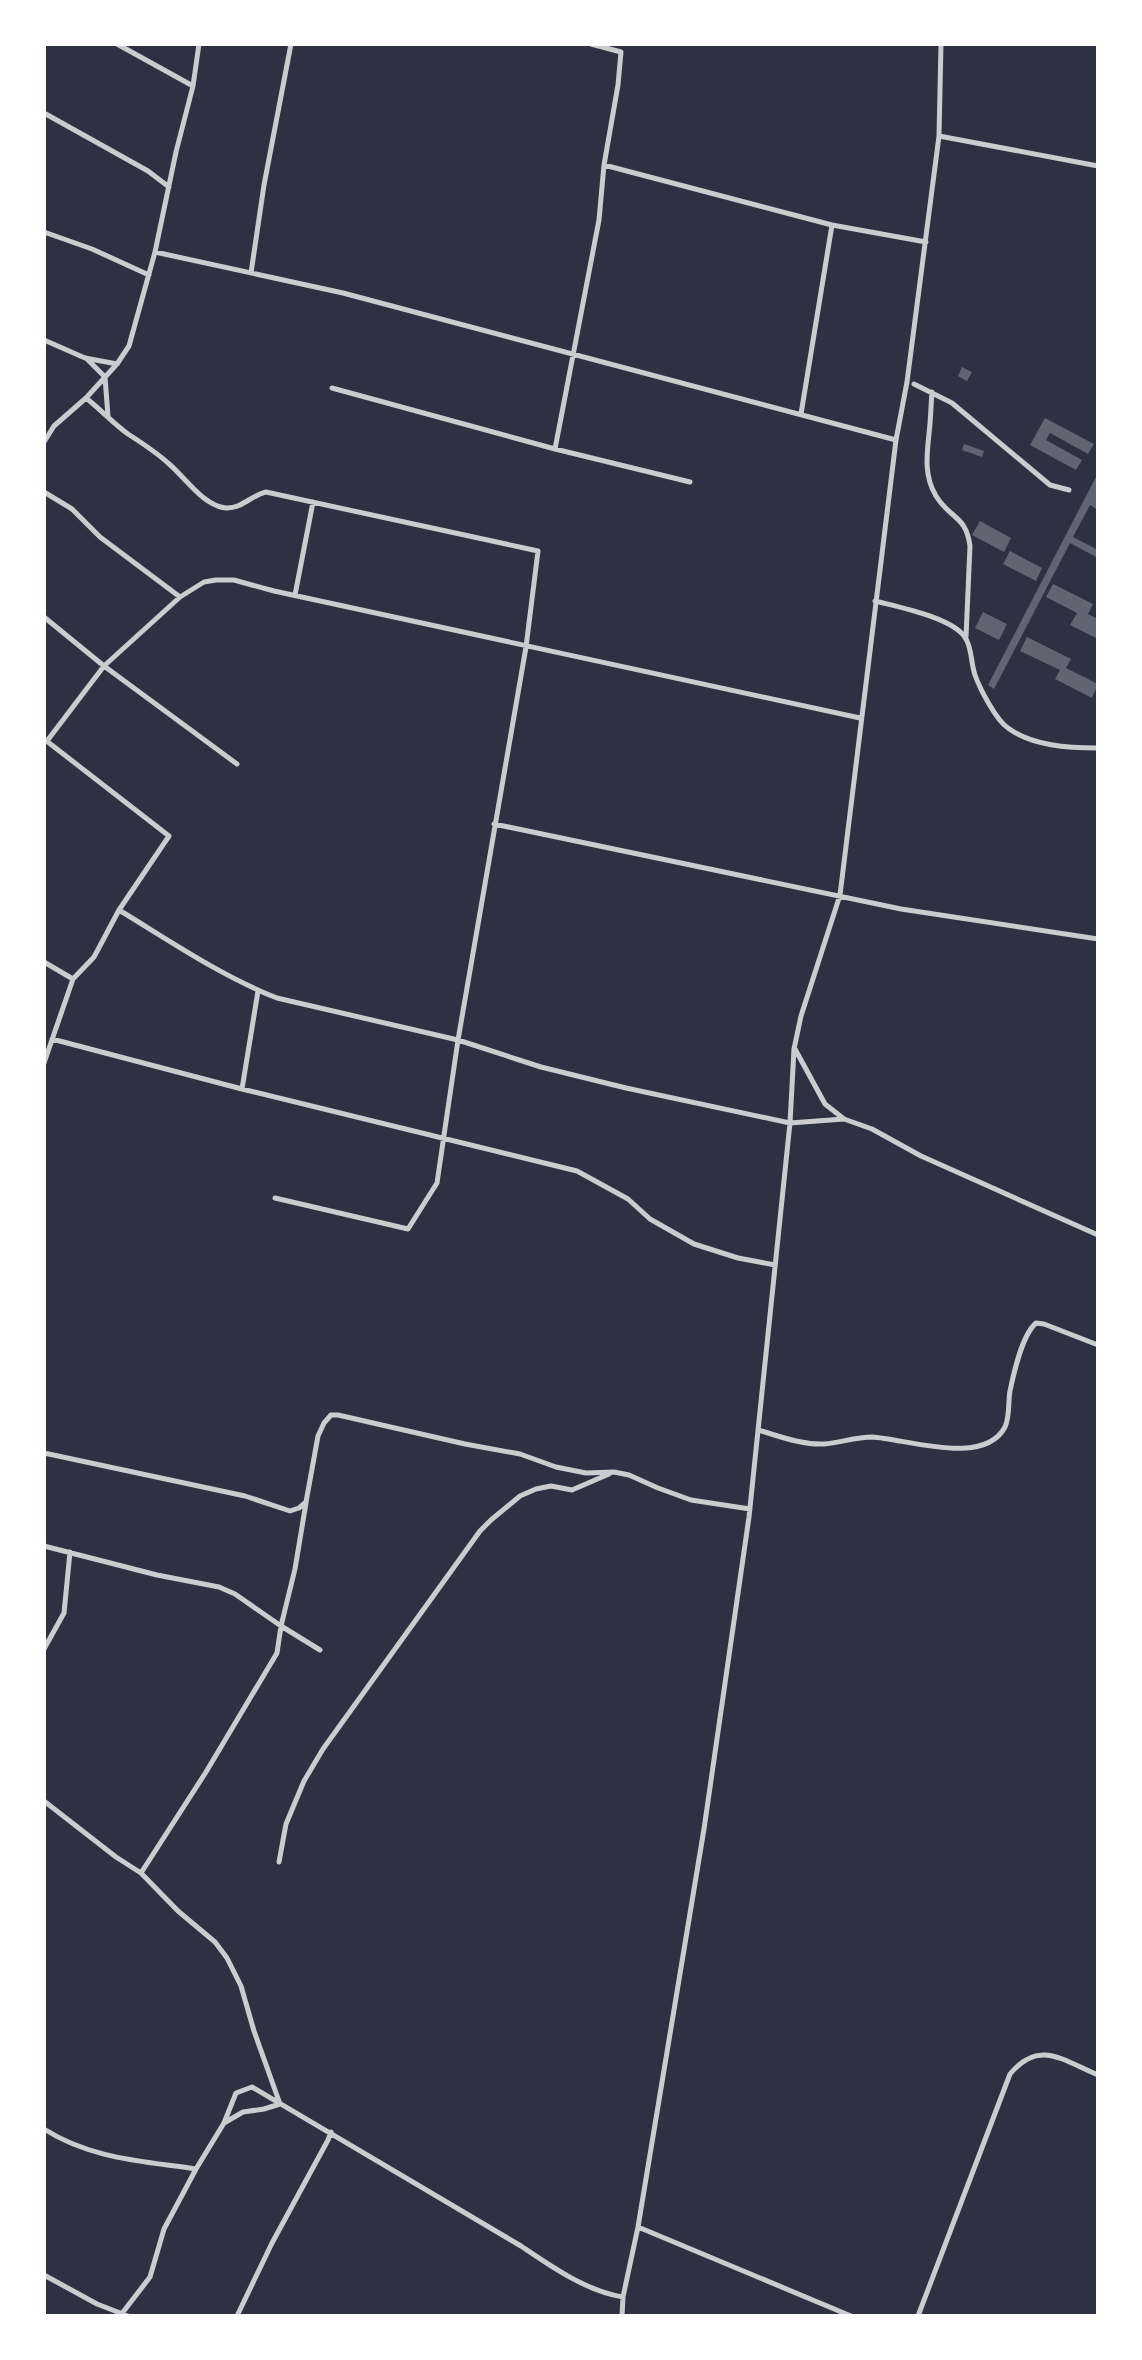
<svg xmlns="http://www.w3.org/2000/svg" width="1142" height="2360" viewBox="0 0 1142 2360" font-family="Raleway,sans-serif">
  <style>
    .building { fill: #626471 }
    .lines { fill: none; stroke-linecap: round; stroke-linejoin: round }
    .minor { stroke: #caccd0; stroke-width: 5 }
  </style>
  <rect width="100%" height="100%" fill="#2d3142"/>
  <path class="building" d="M962,367L972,372L967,381L958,376Z
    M1045,418L1094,444L1088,454L1050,433L1046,440L1082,460L1076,470L1030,445Z
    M964,444L984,451L982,457L962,450Z
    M1098,473V510L1090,505L1073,537L1098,550V558L1070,543L994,689L988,685Z
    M980,521L1011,538L1004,552L972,535Z
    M1010,551L1042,568L1036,581L1003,564Z
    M1053,584L1093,604L1088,614L1098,619V639L1070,625L1077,613L1046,597Z
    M983,612L1007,624L999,640L975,628Z
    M1027,637L1071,659L1066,668L1098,684L1092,698L1055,679L1060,670L1020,651Z"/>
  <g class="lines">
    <path class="minor" d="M117,44L193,86L199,44
      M44,113L148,171L169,187
      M939,136L1098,166
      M604,165L832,225L926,242
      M44,232L92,249L149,275
      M155,252L176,152L193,86
      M251,273L264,185L291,44
      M44,340L85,358L117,364
      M86,358L105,377L108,416
      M914,384L952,403L1050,485L1069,490
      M332,388L555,449L690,482
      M932,392C931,403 931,413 930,423C928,449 922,473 936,496C950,519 966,515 970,546L966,637
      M86,398C100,409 113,423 128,434C142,443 156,452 168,463C185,477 203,506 226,508C241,509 252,495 266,492L538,551L526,647L458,1040L437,1183L408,1229L275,1198
      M801,414L832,225
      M44,442L54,426L86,398L117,364L129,346L155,252L343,293L896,440
      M555,449L599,220L604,165L618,85L621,52L591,44
      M44,492L72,509L100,537L180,597L204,582L216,580H234L274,591L860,718
      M295,595L313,502
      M875,601C898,607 955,618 966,639C972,649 971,664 975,675C980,689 996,720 1008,728C1032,746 1069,748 1098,748
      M44,617L104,666L237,764
      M44,739L169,836L119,910L94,957L73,979L44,1063
      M47,741L104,666L180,597
      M494,824L901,909L1098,939
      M119,910C170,941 221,976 277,998L458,1040L541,1067L626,1088L790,1123L844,1119
      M44,962L73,979
      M52,1039L242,1089L577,1171L628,1199L650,1219L694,1244L738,1258L775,1265
      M795,1049L825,1104L844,1119L872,1129L921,1156L1098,1235
      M242,1089L258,991
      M758,1430C779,1436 801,1445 824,1444C840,1443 855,1437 872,1437C907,1439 984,1467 1005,1427C1010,1416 1008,1402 1010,1391C1014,1372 1022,1335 1036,1323L1044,1324L1098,1345
      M44,1453L245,1496L290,1511L299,1508L306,1502L318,1436L324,1423L331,1415H338L465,1444L520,1454L556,1467L586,1473L614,1472L629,1475L658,1488L691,1500L750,1509
      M44,1546L157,1575L219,1587L235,1594L281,1626L320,1650
      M44,1649L64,1613L70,1552
      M44,1801L116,1857L141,1873L178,1911L215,1942L227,1958L241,1986L254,2031L280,2104L264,2109L243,2112L224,2123
      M279,1862L286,1824L304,1781L323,1749L480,1531L491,1520L520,1496L536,1489L551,1486L572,1490L609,1474
      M141,1873L206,1772L277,1653L281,1626L295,1569L306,1503
      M44,2129C91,2159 143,2161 196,2169L224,2123L236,2093L252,2087L521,2246C552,2267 586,2291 623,2297
      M638,2227L851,2316
      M44,2275L97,2304L128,2316
      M120,2316L150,2277L164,2229L196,2169
      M237,2316L272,2243L328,2140L331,2132
      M622,2316L623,2297L638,2227L704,1829L749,1517L790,1123L794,1049L801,1016L840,895L896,440L907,382L939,136L941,44
      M918,2316L1010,2074C1039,2039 1062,2060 1098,2075"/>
  </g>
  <rect width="1142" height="2360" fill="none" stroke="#ffffff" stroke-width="92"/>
</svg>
